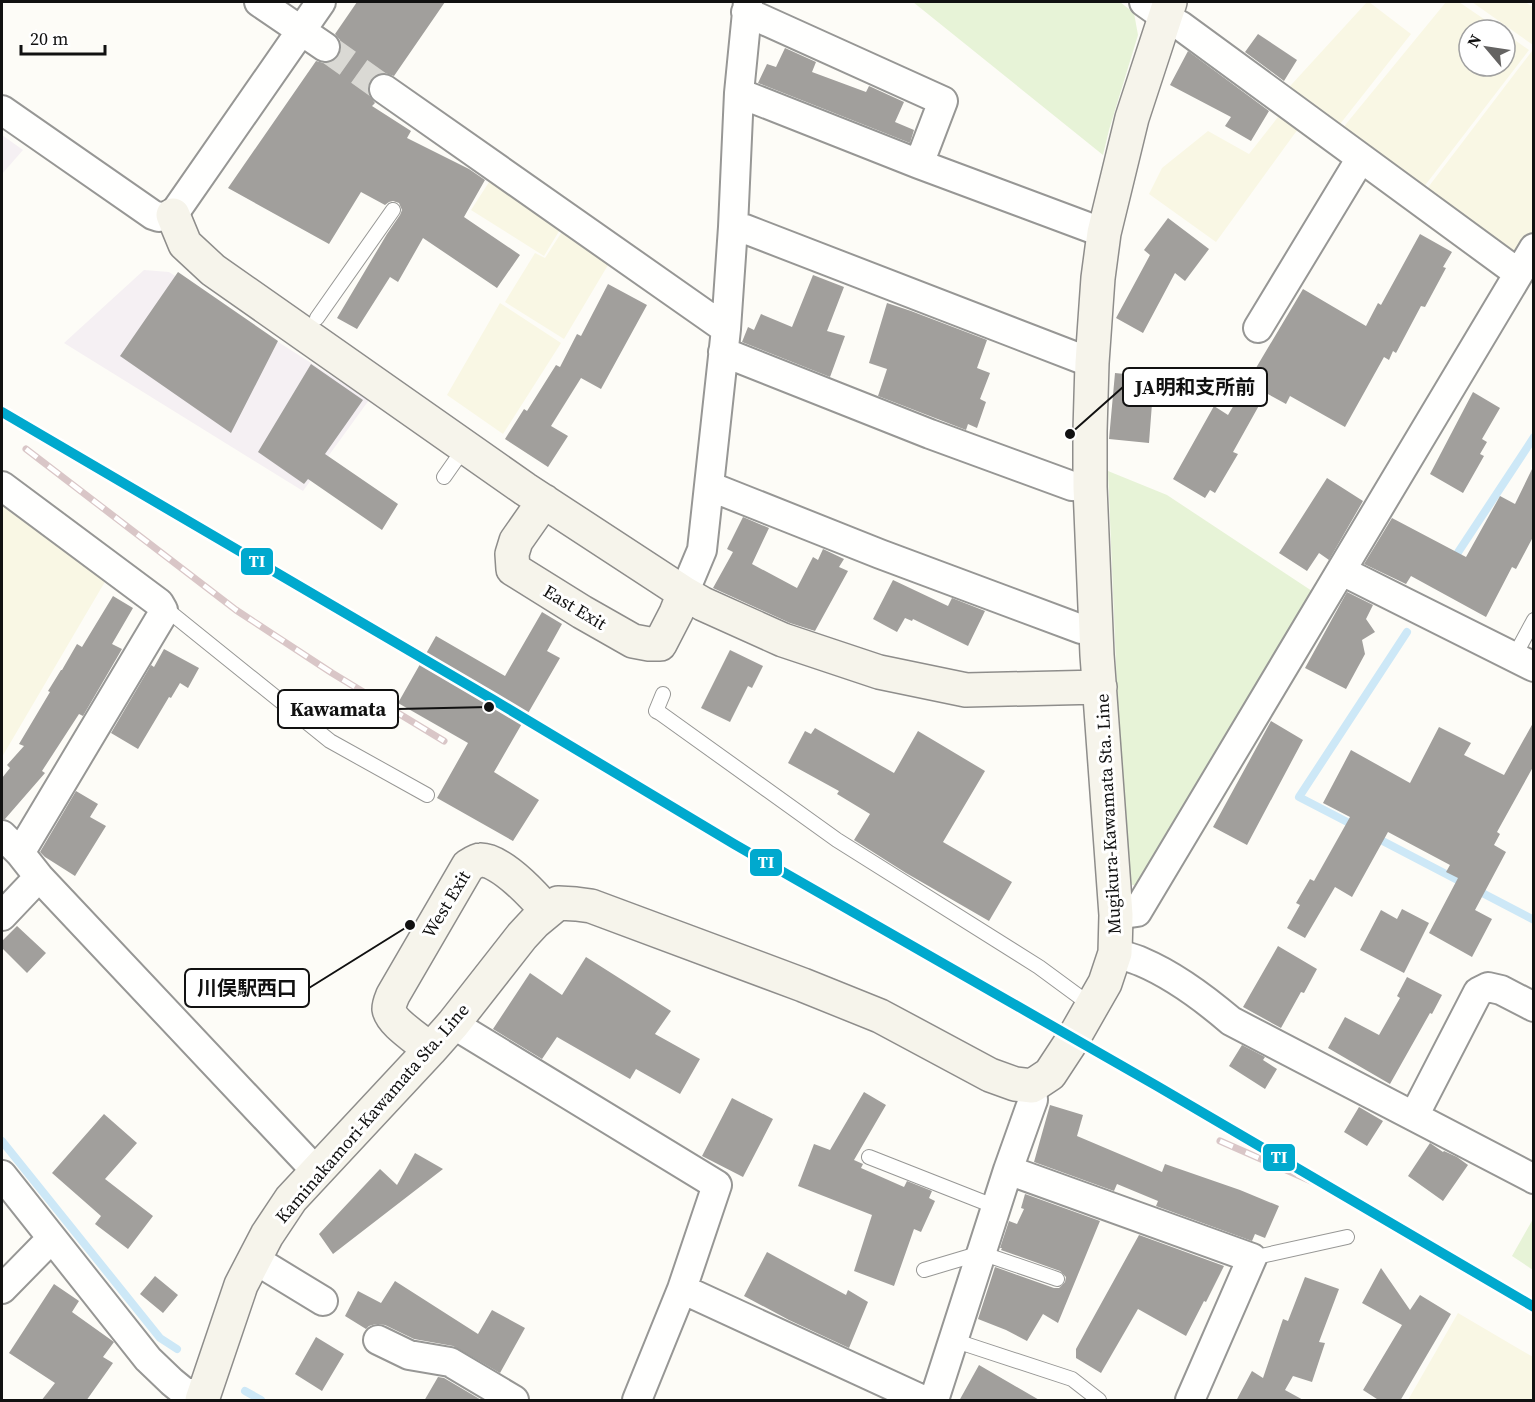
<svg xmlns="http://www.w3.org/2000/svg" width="1535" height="1402" viewBox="0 0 1535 1402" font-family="'Source Serif 4','Noto Sans JP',serif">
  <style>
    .industrial { fill: #f5f0f3 }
    .farmland { fill: #f9f7e4 }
    .green { fill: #e7f3d7 }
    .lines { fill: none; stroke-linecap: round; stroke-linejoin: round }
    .stream { stroke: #cde8f7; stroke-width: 8 }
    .building { fill: #a19f9c }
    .street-tunnel { stroke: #dad9d4; stroke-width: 28; stroke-dasharray: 28 14; stroke-linecap: butt }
    .lane-casing { stroke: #979795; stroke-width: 16 }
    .street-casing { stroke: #979795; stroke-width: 32 }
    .secondary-casing { stroke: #8e8d8b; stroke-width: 36 }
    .lane { stroke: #fffffe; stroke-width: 14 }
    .street { stroke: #fffffe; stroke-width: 28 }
    .secondary { stroke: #f6f4eb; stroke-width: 33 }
    .rail-casing { stroke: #d9c6c7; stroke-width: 7 }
    .rail { stroke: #fff; stroke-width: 4.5; stroke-dasharray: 14; stroke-linecap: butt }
    .rail-1-casing { stroke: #fff; stroke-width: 15 }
    .rail-1 { stroke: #00a9ce; stroke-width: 10 }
    .labels { text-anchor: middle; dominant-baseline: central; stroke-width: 6; stroke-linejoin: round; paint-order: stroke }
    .street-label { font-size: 18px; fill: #111; stroke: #fff }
    .leader { fill: none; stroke: #111; stroke-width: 2 }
    .callout-dot { fill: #111; stroke: #fff; stroke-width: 2 }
    .callout { fill: #fff; stroke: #111; stroke-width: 2 }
    .callout-label { font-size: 20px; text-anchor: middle; font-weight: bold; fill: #111 }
    .line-badge { stroke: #fff; stroke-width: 2 }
    .badge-label { font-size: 16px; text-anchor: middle; font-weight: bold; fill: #fff }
  </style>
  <rect width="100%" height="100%" fill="#fdfcf7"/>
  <path class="industrial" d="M2,135L23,150L2,174Z
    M144,270L169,272L369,400L303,491L64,343Z"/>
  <path class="farmland" d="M1367,2H1369L1411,34L1333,133L1281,96Z
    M1446,2H1459L1500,30H1469V66H1505V33L1529,50L1420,192L1337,135Z
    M1472,2H1525L1533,7V45Z
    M1532,51L1533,52V234L1517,260L1423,194Z
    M1278,117L1298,129L1216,242L1149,194L1162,168L1208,131L1249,154Z
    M491,179L561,228L544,256L471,210Z
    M565,227L611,260L564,339L505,302L535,253L545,258Z
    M500,303L561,343L503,434L447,395Z
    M2,503L106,580L2,757Z
    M1458,1313L1533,1357V1400H1408Z"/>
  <path class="green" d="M913,2H1120L1134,13L1138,35L1109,130L1103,155Z
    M1108,471L1167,495L1312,591L1137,886L1125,883Z
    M1533,1219V1270L1512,1256Z"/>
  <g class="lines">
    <path class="stream" d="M1453,560L1534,437
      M1355,826L1299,797L1407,632
      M1375,837L1534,920
      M2,1141L160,1338L177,1349
      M245,1391L261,1400"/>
  </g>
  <path class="building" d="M357,2H445L394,76L385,73L377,74L371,79L368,87L369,95L375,103L372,106L411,131L407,138L469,169L485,180L464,217L520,255L497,288L423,238L398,282L390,277L357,329L337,318L387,234L400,215L402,210L399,203L393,201L389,202L385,205L361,192L329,244L228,188L316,61L324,63L332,62L338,57L341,48L340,40L335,34Z
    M1258,34L1297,60L1284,81L1245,52Z
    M785,48L816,62L812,72L866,92L869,86L904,102L895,122L914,130L910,143L758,83L767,64L776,67Z
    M1188,51L1269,111L1251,141L1225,126L1231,117L1170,85Z
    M1168,218L1209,249L1185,281L1175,273L1143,333L1116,318L1150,255L1144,250Z
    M1420,234L1452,252L1443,267L1446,268L1425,307L1421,306L1396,353L1393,351L1389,360L1384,357L1345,427L1290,396L1286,404L1266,393L1233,452L1238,454L1215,493L1210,490L1205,498L1173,479L1214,406L1228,415L1303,289L1366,326L1378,303L1381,305Z
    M178,272L278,341L231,433L120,356Z
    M813,275L844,287L827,331L845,336L830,377L742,342L748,327L754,330L761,314L792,327Z
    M608,284L647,305L601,389L581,378L551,426L568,436L548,467L505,439L524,409L527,411L556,365L560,367L577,334L581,336Z
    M887,303L911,311L987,340L977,368L990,373L980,399L986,402L977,428L968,424L966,430L878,396L887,369L869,363Z
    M311,364L363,400L325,454L398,504L382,530L308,479L304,484L258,452Z
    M1115,373L1154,377L1149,443L1109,439Z
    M1473,392L1500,408L1482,439L1487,442L1480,454L1484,456L1463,493L1430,474Z
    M1533,467V537L1516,569L1512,567L1486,617L1411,576L1406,584L1364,564L1392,518L1466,557L1500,496L1515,504Z
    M1327,478L1363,501L1329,560L1319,553L1307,571L1279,553Z
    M743,517L769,528L752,564L797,588L813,557L818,560L823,549L844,559L839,567L848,571L815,631L790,623L713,588L733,552L727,549Z
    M893,580L948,606L952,598L985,611L968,646L913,619L912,621L905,618L897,632L873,619Z
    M1347,592L1373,605L1366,619L1375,632L1362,640L1365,654L1346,689L1305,668Z
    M113,596L133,608L112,644L122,649L83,716L79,714L42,771L45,773L5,819H2V778L10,768L7,765L24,746L19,744L50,692L48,691L61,670H62L77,644L82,647Z
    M542,612L562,624L547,651L560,658L494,772L539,800L513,841L437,798L468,743L398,703L436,636L505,676Z
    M164,649L199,668L188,688L180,683L171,698L169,697L138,749L111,733L151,665L154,667Z
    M730,650L763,666L752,688L748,686L730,722L701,708Z
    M1271,721L1303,740L1247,845L1213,827Z
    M1533,723V767L1497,832L1500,834L1494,845L1506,852L1475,910L1492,919L1472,957L1429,933L1458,878L1446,872L1450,865L1388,832L1352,897L1335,887L1305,938L1287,928L1300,905L1296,903L1310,879L1314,881L1350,817L1323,803L1351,750L1410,783L1439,727L1471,743L1464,755L1504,775Z
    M815,728L894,773L918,731L985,771L943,842L1012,882L989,921L906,873L854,840L870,814L837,794L839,791L788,763L805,731L811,734Z
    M76,791L98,804L90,817L106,826L75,876L45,857L40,852Z
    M1402,909L1429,923L1404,973L1360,950L1381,910L1397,919Z
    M17,926L46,953L27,973L2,948V941Z
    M1278,946L1317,969L1304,993L1301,992L1281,1028L1243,1007Z
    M586,957L671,1011L655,1034L700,1059L680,1094L636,1069L630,1079L557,1037L542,1059L493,1029L530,973L562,995Z
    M1407,977L1442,995L1432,1014L1430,1013L1390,1084L1328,1048L1345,1017L1379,1035L1400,998L1397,996Z
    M1242,1045L1265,1057L1263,1060L1277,1069L1265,1089L1229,1066Z
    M864,1092L886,1105L854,1160L863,1164L861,1168L904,1187L907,1181L932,1191L929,1198L935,1201L921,1232L914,1229L894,1286L854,1271L872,1215L798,1186L814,1144L830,1150Z
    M732,1098L773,1119L743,1177L702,1156Z
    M1050,1105L1083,1115L1077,1136L1162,1172L1165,1164L1240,1190L1279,1206L1265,1238L1255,1234L1252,1241L1156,1206L1158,1201L1117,1184L1114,1191L1034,1162Z
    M1359,1107L1383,1121L1367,1146L1344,1132Z
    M104,1114L137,1143L105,1179L153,1216L128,1249L95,1224L101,1216L52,1173Z
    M1430,1143L1443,1152L1444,1151L1457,1157L1468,1165L1443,1201L1408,1176Z
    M415,1153L443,1169L333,1254L319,1234L380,1169L397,1185Z
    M1025,1194L1100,1221L1058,1323L1043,1314L1027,1341L1006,1330L978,1319L995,1267L1054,1288H1059L1065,1282L1066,1277L1060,1271L1001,1250L1002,1248H1000L1009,1221L1017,1224L1024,1209L1021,1208Z
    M1139,1235L1224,1266L1206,1302L1204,1301L1186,1336L1138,1309L1101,1373L1076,1358V1349Z
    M767,1252L846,1295L848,1290L868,1302L849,1348L789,1320L744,1296Z
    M1381,1268L1410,1310L1420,1295L1451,1314L1400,1401H1380L1363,1390L1402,1325L1362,1303Z
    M155,1276L178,1295L163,1313L140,1294Z
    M1305,1277L1339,1289L1319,1342L1325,1343L1312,1382L1293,1376L1285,1390L1305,1401H1236L1252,1371L1263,1378L1283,1319L1288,1321Z
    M395,1281L478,1334L492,1310L525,1328L500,1373L453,1346L414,1339L385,1325L376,1324L369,1326L366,1329L345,1316L358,1291L381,1303Z
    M54,1284L79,1301L72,1312L114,1342L103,1357L113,1363L86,1401H41L55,1383L9,1353Z
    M316,1337L344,1354L322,1391L295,1374Z
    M979,1365L1041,1401H959Z
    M438,1377L444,1378L483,1401H424Z"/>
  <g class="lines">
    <path class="street-tunnel" d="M325,47L384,89"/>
    <defs>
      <path id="lane" d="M317,318L393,210
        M444,477L465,447
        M163,610L171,613L330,741L427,795
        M1514,657L1534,620
        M663,694L656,711L660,713L837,840L1039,967L1092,1006
        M869,1157L996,1207
        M1252,1258L1347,1237
        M924,1270L981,1253L1057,1279
        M953,1340L1072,1379L1099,1400"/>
      <path id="street" d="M259,2L325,47
        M1144,2L1165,17L1181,26L1518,273
        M746,12L943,101L919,164
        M384,89L726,329
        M739,93L919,164L1104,233
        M2,110L153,215L159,217L173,215L321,2
        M733,227L745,229L1092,363
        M1258,328L1361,158
        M723,352L930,434L1072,486L1090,487
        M2,486L159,603L163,610L161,617L20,853
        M709,486L880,554L1081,629L1096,626
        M1342,571L1534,667
        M684,593L702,550L726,329L733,227L739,93L748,2
        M2,835L20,853L39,877L316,1171
        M1116,915L1137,912L1534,248
        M2,916L39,877
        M1115,953C1124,956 1133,958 1142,962C1175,976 1204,998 1231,1021L1534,1179
        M453,1024L717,1185L682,1289L637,1400
        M1414,1116L1478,992L1488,987L1501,990L1534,1007
        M1008,1170L1252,1258L1190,1400
        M2,1175L148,1359L172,1382L183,1391L204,1397
        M254,1259L323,1301
        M2,1289L52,1238
        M682,1289L923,1400
        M378,1340L409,1355L450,1362L514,1400
        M934,1400L1008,1170L1029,1111L1033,1100L1032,1086"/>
      <path id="secondary" d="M173,215L185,244L213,270L525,489L684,593L703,604L783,640L879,672L966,690L1100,687
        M544,501L516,541L512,554L513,569L582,612L633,641L649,644H660L676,613L684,593
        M430,1050C420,1040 391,1023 389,1009C389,1004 391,1000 393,995L468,866C471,864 477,860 480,860C501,859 535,897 547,911
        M202,1400L241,1285L267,1235L291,1199L430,1050L453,1024L522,936L535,922L558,903L576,904L591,906L803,985L880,1016L990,1075L1015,1084L1032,1086L1050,1074L1073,1039L1105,983L1115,953L1116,915L1097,655L1090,487V431L1092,363L1098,278L1104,233L1132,118L1170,2"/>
    </defs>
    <use href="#lane" class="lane-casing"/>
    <use href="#street" class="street-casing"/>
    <use href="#secondary" class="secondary-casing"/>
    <use href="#lane" class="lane"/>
    <use href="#street" class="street"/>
    <use href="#secondary" class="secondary"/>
    <defs>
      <path id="rail" d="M26,449L236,610L332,673L444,741
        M1220,1141L1343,1195"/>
    </defs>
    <use href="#rail" class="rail-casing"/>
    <use href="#rail" class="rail"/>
    <defs>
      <path id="rail-1" d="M2,412L492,699L734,844L1157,1086L1534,1307"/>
    </defs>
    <use href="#rail-1" class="rail-1-casing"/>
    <use href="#rail-1" class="rail-1"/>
  </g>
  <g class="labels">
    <g class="street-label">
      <text transform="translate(575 607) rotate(31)">East Exit</text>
      <text transform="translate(1108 814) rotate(-93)">Mugikura-Kawamata Sta. Line</text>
      <text transform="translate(446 904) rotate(-59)">West Exit</text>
      <text transform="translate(372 1113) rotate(-49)">Kaminakamori-Kawamata Sta. Line</text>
    </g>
  </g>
  <path class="leader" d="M1070 434L1123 387M489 707L398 709M410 925L309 988"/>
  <g class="callout-dot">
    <circle cx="1070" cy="434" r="6"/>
    <circle cx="489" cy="707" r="6"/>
    <circle cx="410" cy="925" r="6"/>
  </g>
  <g class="callout">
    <rect x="1123" y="368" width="144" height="38" rx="6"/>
    <rect x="278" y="690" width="120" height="38" rx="6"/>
    <rect x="185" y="969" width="124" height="38" rx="6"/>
  </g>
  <g class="callout-label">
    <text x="1195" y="394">JA明和支所前</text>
    <text x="338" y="716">Kawamata</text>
    <text x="247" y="995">川俣駅西口</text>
  </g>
  <g class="line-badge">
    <rect x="240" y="547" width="34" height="29" rx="6" fill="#00a9ce"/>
    <rect x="749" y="848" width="34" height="29" rx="6" fill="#00a9ce"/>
    <rect x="1262" y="1143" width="34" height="29" rx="6" fill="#00a9ce"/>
  </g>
  <g class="badge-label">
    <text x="257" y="567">TI</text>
    <text x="766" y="868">TI</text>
    <text x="1279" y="1163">TI</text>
  </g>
  <rect width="1535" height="1402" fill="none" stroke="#111111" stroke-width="6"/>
  <g transform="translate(1487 48) rotate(299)"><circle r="28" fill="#ffffff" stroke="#a0a0a0" stroke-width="1.5"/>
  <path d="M0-4.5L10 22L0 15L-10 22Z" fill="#646362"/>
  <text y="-9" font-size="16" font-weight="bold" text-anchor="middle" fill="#111111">N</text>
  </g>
  <path d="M21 45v9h84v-9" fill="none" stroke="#111111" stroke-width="3"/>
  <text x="30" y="45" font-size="18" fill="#111111" stroke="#ffffff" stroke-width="4.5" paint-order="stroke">20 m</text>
</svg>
